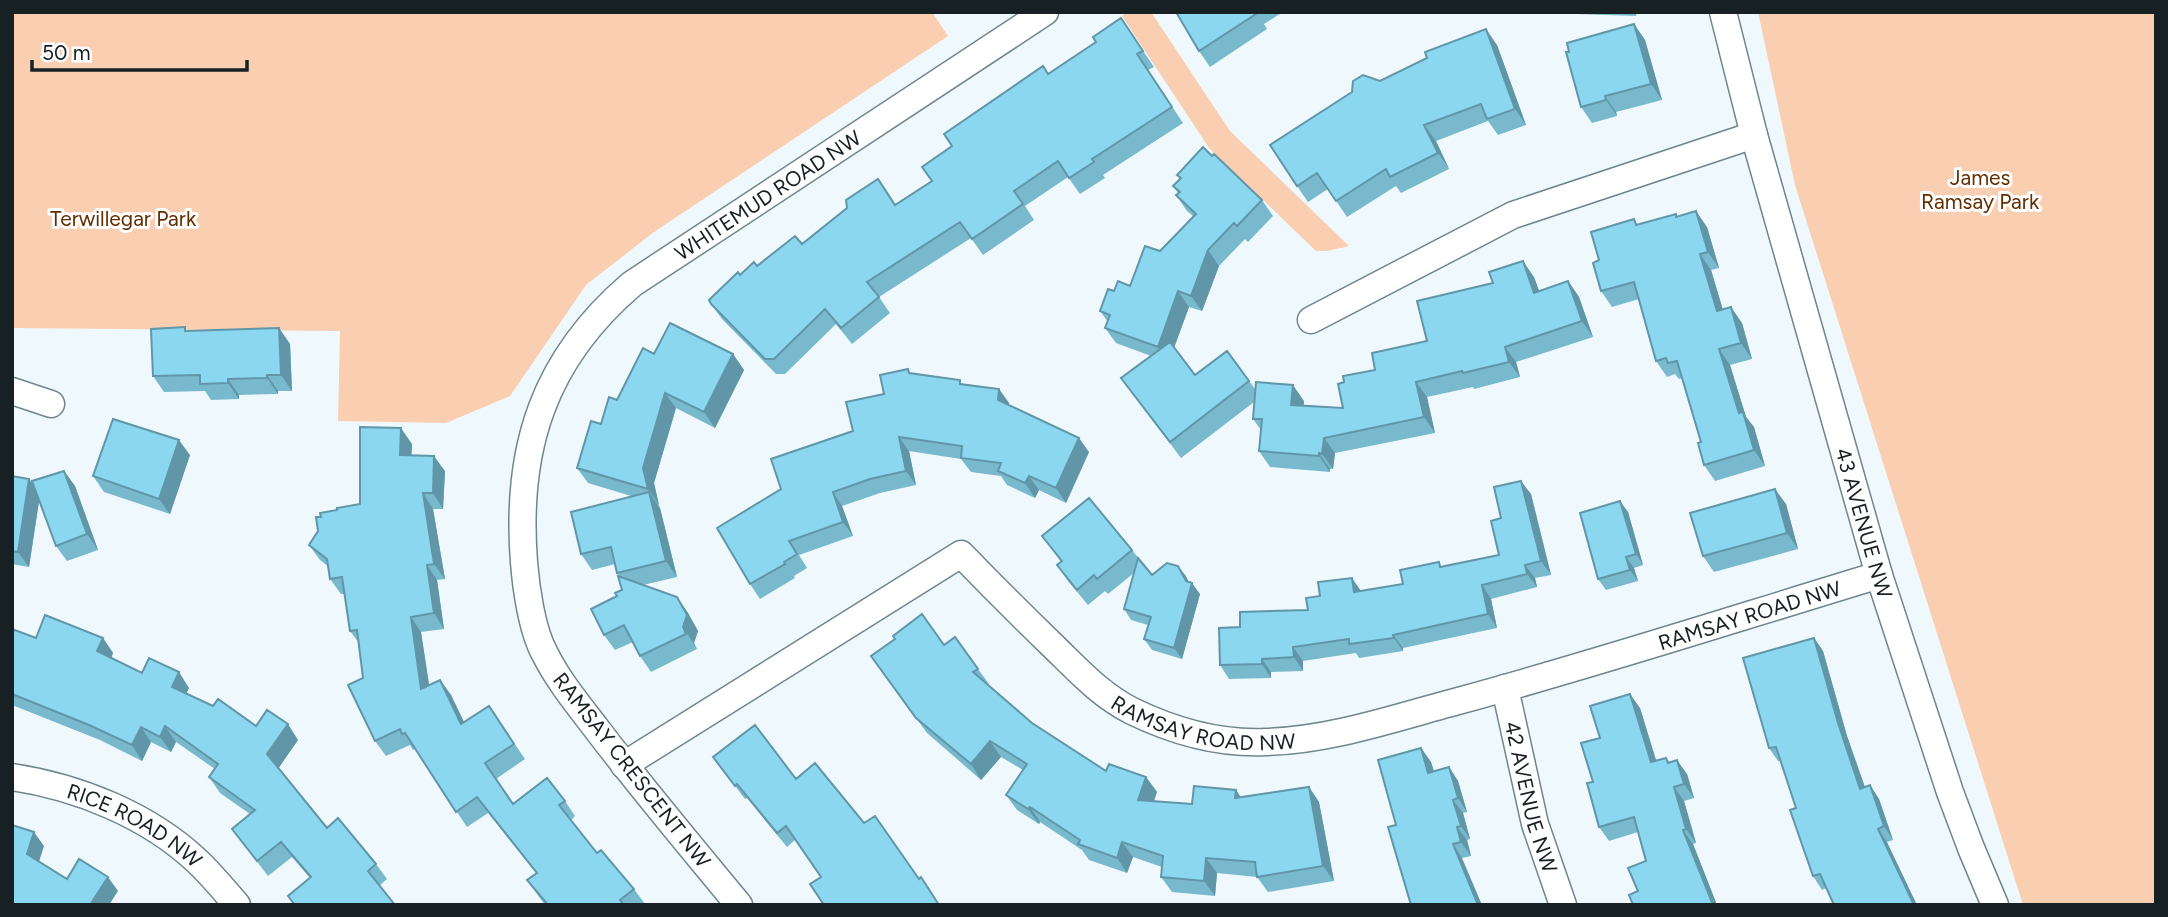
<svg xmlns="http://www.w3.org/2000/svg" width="2168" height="917" viewBox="0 0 2168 917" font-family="Figtree,sans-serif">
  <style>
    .green { fill: #faceb1 }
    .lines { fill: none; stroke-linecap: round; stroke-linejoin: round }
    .street-casing { stroke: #6e868e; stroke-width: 29 }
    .street { stroke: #fff; stroke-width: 26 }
    .wall { fill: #78b9ce }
    .shaded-wall { fill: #6196a8 }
    .building { fill: #8bd7f0; stroke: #6196a8; stroke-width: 2 }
    .labels { text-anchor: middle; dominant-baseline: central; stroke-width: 6; stroke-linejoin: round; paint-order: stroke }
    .park-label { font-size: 21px; fill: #622f01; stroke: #fff }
    .street-label { font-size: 21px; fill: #172124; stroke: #fff }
  </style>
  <rect width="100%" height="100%" fill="#eff9fd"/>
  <path class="green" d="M12,12H932L948,36L654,232L586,285L510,396L446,423L338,421L340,331L12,328Z
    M1128,12H1151L1230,131L1349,246L1327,251H1316L1209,148L1122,16Z
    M1758,12H2156V905H2023L1795,185Z"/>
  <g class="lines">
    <defs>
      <g id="street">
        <path id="s1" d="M1723,12L1754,135L1879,575L1950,792L1971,848L1995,905"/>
        <path d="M1311,320L1513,215L1754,135"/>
        <path d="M12,391L51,404"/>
        <path id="s2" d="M1505,688L1535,824L1563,905"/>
        <path id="s3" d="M624,765L961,554C991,585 1021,615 1051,644C1077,669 1100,695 1132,711C1173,731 1220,744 1266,742C1333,740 1397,717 1462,700C1602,662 1740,617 1879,575"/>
        <path id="s4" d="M12,777C78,787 148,815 197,861C211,874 224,890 237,905"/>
        <path id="s5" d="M739,905C692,848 644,791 599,732C580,707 559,682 545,654C532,631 526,588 524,562C515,448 544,359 632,284L1045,12"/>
      </g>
    </defs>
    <use href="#street" class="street-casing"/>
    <use href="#street" class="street"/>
  </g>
  <path class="wall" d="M1176,12H1283L1264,24L1267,29L1210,67L1199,51Z
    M1575,12H1637L1636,16L1576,14Z
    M1121,18L1154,67L1148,70L1183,123L1103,175L1105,178L1080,194L1068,177L1025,206L1034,220L983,255L971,238L879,297L890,313L852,344L836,324L785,374H776L722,319L711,304L740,275L802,244L896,205L932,181L952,146L1048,74L1096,42Z
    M1634,24L1645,40L1662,100L1616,112L1617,116L1592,123L1581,107L1569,52Z
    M1497,45L1526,125L1498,135L1488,121L1436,141L1449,169L1401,193L1396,186L1347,217L1328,189L1308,202L1297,186Z
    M1177,175L1262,200L1273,216L1248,242L1245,239L1219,266L1202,311L1189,307L1174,347L1195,375L1227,351L1255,389L1304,401V405L1343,408L1344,382L1375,370L1427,341L1534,277L1539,291L1568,281L1579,297L1593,337L1516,362L1520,377L1474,389L1473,387L1427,397L1435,433L1335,453L1333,469H1330V472L1270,467L1259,451L1261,430L1253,419L1254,402L1181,458L1121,378L1151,356L1116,343L1105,328L1108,322L1100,311L1114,291L1130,286L1160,251L1193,216L1187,211L1176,195L1178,193L1173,186L1180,179Z
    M1677,216L1707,227L1719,268L1711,270L1723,310L1742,323L1752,359L1730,365L1746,417L1754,427L1765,466L1715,481L1704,465L1701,442L1682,378L1679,379L1675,374L1667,377L1656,361L1639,299L1612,307L1601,291L1599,260L1638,225Z
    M279,328L290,344L292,391H278V394L239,395V399L211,400L205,391L164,392L153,376L188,331Z
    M654,354H733L744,370L715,428L676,408L654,483L659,505L658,504L660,508L677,577L643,585L677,597L688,613L698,631L694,643L697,649L651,672L640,656L633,642L615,650L604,635L617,596L622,590L620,577L617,573L615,564L592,570L581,554L631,496L588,483L577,468L601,424L617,400Z
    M910,373L963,384L999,389L1009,403V405L1089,452L1066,503L1039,490L1035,498L1007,485L1001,476L971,472L961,459L909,451L916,485L880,493L842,506L853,536L799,555L807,568L794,576L795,578L760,599L750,584L781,489L853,431L884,394Z
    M412,444L411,455L445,471L443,509H433L445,579L437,580L444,629L421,632L429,685L440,680L451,695L464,722L489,706L525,759L496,779L513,804L565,801L575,816L571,820L597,853L634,889L645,904L644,905H545L527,880L536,873L488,813L467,827L415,749L413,750L410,745L386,756L375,741L363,678L359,643L350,631L345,594H341L330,579L329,567L320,560L309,545L318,531L321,517L337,510L360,504Z
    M190,455L170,514L104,492L93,476Z
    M64,471L75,486L98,550L67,561L56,546L39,501L29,567L12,564V476L29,479L33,484Z
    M1531,494L1551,575L1535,578L1537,587L1491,599L1497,628L1403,648V651L1359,658L1356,653L1303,661V671L1271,672V678L1229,679L1220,665L1240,627L1308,610L1361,591L1403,584L1442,567L1499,555L1501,518Z
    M1786,504L1798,549L1714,572L1703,556Z
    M1628,512L1643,565L1634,568L1638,581L1606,590L1598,579Z
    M1042,536L1132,550L1152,575L1178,566L1188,582L1200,594L1182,659L1152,650L1144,639L1148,625L1131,620L1124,609L1134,573L1108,594L1105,591L1088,605L1068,581L1057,565L1061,562Z
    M12,629L36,638H103L113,653L111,658L142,673L189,688L186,694L256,726L298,740L278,768L327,828L376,864L387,879L380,885L395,905H294L288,896L310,878L292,857L268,876L232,829L250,814L220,793L209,777L215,769L176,742L171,752L151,742L142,761L100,740L12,705Z
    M1814,638L1823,651L1847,736L1865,787L1870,785L1879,799L1893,840L1887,842L1826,888L1822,890L1813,876L1796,808L1781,761H1778L1769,748Z
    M944,645L978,669L989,684L987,685L1032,723L1106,771L1146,777L1157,792L1154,801L1192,804L1236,790L1241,798L1309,787L1319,802L1334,881L1268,892L1257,877L1217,873L1215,896L1172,892L1161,877L1162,867L1133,857L1127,873L1089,860L1082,850L1040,822L1039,824L1017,810L1006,795L1023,770L1001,757L981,780L927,733L871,656Z
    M1640,708L1656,761L1666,758L1670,762L1687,774L1694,798L1684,801L1696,843L1693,844L1717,905H1633L1646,861L1638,832L1609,841L1599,827L1593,782L1600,738Z
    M1421,748L1431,762L1434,771L1449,767L1458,781L1467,812L1463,813L1470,839L1467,840L1471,856L1462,858L1396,825Z
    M713,757L796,779L864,823L919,879L921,877L931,891L821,877L796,839L787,847L747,798L745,799Z"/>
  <path class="shaded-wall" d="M1634,24L1645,40L1662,100L1651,84Z
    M1486,29L1497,45L1526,125L1515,109Z
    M1605,96L1616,112L1617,116L1606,100Z
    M1424,125L1436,141L1449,169L1438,153Z
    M1696,211L1707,227L1719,268L1708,252Z
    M1208,250L1219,266L1202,311L1191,296Z
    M1700,254L1711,270L1728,327L1717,311Z
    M1523,261L1534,277L1545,308L1534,293Z
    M1568,281L1579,297L1593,337L1582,321Z
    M1178,291L1189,307L1169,362L1158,347Z
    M1731,307L1742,323L1752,359L1741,343Z
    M279,328L290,344L292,391L281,375Z
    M1505,347L1516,362L1520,377L1509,362Z
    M1719,349L1730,365L1746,417L1754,427L1765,466L1754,450L1739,413Z
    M733,354L744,370L715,428L704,412Z
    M267,375L278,391V394L267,378Z
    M228,379L239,395V399L228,383Z
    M1416,382L1427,397L1435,433L1424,417Z
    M1293,385L1304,401L1302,420L1291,405Z
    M999,389L1009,403L1008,414L998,400Z
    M665,393L676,408L654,483L659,505L648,489L643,468Z
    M401,428L412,444L411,470L400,455Z
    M899,437L909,451L916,485L906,471Z
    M1079,438L1089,452L1066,503L1056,488Z
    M1324,438L1335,453L1333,469L1322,454Z
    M179,440L190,455L170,514L159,499Z
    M1319,453L1330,469V472L1319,456Z
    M434,456L445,471L443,509L433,493Z
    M64,471L75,486L98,550L87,534Z
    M1029,476L1039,490L1035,498L1025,483Z
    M29,479L40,495L29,567L18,552Z
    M1521,481L1531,494L1551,575L1541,561Z
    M1775,489L1786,504L1798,549L1787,533Z
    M649,492L660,508L677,577L666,561Z
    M833,492L842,506L853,536L843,522Z
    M423,493L433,509L445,579L434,564Z
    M1620,501L1628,512L1643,565L1636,554Z
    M1626,557L1634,568L1638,581L1630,570Z
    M427,565L437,580L444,629L434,613Z
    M1525,565L1535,578L1537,587L1527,574Z
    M1178,566L1186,576L1191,587L1192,583L1200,594L1182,659L1174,648L1186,581Z
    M1352,578L1361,591L1354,592Z
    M1482,585L1491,599L1497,628L1488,614Z
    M677,597L688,613L698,631L694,643L697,649L683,627Z
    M411,617L421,632L432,704L421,689Z
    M1393,635L1403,648V651L1394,638Z
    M103,638L113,653L108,667L97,651Z
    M1814,638L1823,651L1847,736L1870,802L1860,789L1838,723Z
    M1293,647L1303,661V671L1294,657Z
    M1262,659L1271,672V678L1262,664Z
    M179,672L189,688L182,702L172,687Z
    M440,680L451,695L472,739L461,724Z
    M1630,694L1640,708L1661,776L1651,762Z
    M288,724L298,740L278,769L267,754Z
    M165,726L176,742L171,752L160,737Z
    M141,727L151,742L142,761L132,745Z
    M990,741L1001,757L981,780L971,764Z
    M1421,748L1431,762L1438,786L1428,773Z
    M1677,760L1687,774L1694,798L1684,784Z
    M1449,767L1458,781L1467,812L1458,798Z
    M1146,777L1157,792L1149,815L1138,800Z
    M1870,785L1879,799L1893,840L1884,826Z
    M1309,787L1319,802L1334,881L1323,866Z
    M1674,787L1684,801L1696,843L1686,829Z
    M1236,790L1246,805L1235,798Z
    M1453,800L1463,813L1470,839L1461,826Z
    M1030,807L1040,822L1039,824L1028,809Z
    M1457,827L1467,840L1471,856L1461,842Z
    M1878,829L1887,842L1917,905H1914Z
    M1683,830L1693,844L1717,905H1713Z
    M34,832L44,846L37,868L27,854Z
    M1122,842L1133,857L1127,873L1117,858Z
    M1453,844L1462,858L1482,905H1478Z
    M1206,858L1217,873L1215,896L1204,881Z
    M108,877L118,891L109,905H90Z"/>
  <path class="building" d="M1176,12H1255L1256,14L1199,51Z
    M1121,18L1143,51L1137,54L1172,107L1092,159L1094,162L1069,178L1058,161L1014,191L1023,204L972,239L960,222L867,282L879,297L841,328L825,309L774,359H765L711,304L709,300L738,272L740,275L754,262L757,266L795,236L802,244L847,208L846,200L878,179L895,205L932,181L922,167L952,146L944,134L1043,66L1048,74L1096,42L1093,37Z
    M1634,24L1651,84L1605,96L1606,100L1581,107L1566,52H1569L1567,43Z
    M1486,29L1515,109L1487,119L1481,104L1424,125L1438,153L1390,177L1386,169L1336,201L1317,173L1297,186L1270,145L1352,92L1353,81L1363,75L1380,81L1427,58L1425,52Z
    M1203,147L1212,156L1214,154L1262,200L1237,226L1234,223L1208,250L1191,296L1178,291L1158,347L1105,328L1110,315L1100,311L1108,289L1114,291L1118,281L1130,286L1145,246L1160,251L1196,214L1176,195L1180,192L1173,186L1181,178L1177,175Z
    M1696,211L1708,252L1700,254L1717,311L1731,307L1741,343L1719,349L1739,413L1743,412L1754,450L1704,465L1698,443L1701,442L1677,361L1668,363L1666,358L1656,361L1634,282L1601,291L1593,263L1599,260L1591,232L1634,219L1636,225L1676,214V217Z
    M1523,261L1534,293L1568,281L1582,321L1505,347L1509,362L1463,373L1462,371L1416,382L1424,417L1324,438L1322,454L1319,453V456L1259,451L1262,419H1253L1256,382L1293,385L1291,405L1343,408L1338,384L1344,382L1343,376L1375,370L1372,353L1427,341L1417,301L1493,283L1489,272Z
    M670,323L733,354L704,412L665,393L643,468L648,489L577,468L591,421L601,424L609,397L617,400L643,348L654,354Z
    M185,327V331L279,328L281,375H267V378L228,379V383L200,384V375L153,376L151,329Z
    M1170,342L1195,375L1227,351L1249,381L1170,442L1121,378Z
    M908,369L909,373L960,380V384L999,389L998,400L1079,438L1056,488L1029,476L1025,483L998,471L1001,463L961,458L962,446L899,437L906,471L870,479L833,492L843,522L789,541L797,554L784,562L785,564L750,584L717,528L781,489L771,459L853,431L846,402L884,394L880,375Z
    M113,419L179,440L159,499L93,476Z
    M360,427L401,428L400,455L434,456L433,493H423L434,564L427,565L434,613L411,617L421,689L440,680L461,724L489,706L514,744L485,763L513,804L547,778L565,801L559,805L597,853L601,850L634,889L620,900L624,905H548L527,880L537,873L477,797L456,812L405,733L402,734L400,729L375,741L348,685L363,678L357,630L350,631L342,577L330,579L327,559L309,545L318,531L316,517H321L320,513L337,510V508L360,504Z
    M64,471L87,534L56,546L32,481Z
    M12,476L29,479L18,552L12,551Z
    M1521,481L1541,561L1525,565L1527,574L1482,585L1488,614L1393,635L1394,638L1349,644V639L1293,647L1294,657L1262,659V664L1220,665L1219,628L1240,627V612L1308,610L1306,598L1320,596L1318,582L1352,578L1354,592L1403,584L1400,570L1439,562L1440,567L1499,555L1491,521L1501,518L1494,487Z
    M1775,489L1787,533L1703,556L1690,513Z
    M649,492L666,561L617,573L611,547L581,554L571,512Z
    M1089,498L1132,550L1097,579L1094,575L1077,590L1057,565L1062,561L1042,536Z
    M1620,501L1636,554L1626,557L1630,570L1598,579L1580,513Z
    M1138,558L1152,575L1167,563L1178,566L1186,581L1192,583L1174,648L1144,639L1151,617L1124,609Z
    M618,576L677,597L687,615L683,627L686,634L640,656L624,625L604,635L591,609L617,596L615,593L622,590Z
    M922,614L944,645L955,637L978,669L973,672L1032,723L1106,771L1109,764L1146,777L1138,800L1192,804L1194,786L1236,790L1235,798L1309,787L1323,866L1257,877L1255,862L1206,858L1204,881L1161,877L1163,856L1122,842L1117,858L1078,844L1080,840L1030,807L1028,809L1006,795L1027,764L990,741L971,764L916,718L871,656L895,639L893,636Z
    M45,615L103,638L97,651L142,673L149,658L179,672L172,687L213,706L218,699L256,726L267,710L288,724L267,754L327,828L338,818L376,864L368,871L395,905H295L288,896L311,877L281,842L257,861L232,829L255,810L209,777L218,764L165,726L160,737L141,727L132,745L89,725L12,694V629L36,638Z
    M1814,638L1838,723L1860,789L1870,785L1884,826L1878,829L1914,905H1834L1820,874L1813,876L1790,810L1796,808L1776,747L1769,748L1743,658Z
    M1630,694L1651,762L1666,758L1668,763L1677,760L1684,784L1674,787L1686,829L1683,830L1713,905H1633L1629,895L1638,891L1628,868L1646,861L1634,817L1599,827L1587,783L1593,782L1581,743L1600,738L1590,706Z
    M755,725L796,779L815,763L864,823L875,816L919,879L921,877L939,905H824L810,884L821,877L786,826L777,833L737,784L735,786L713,757Z
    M1421,748L1428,773L1449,767L1458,798L1453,800L1461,826L1457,827L1461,842L1453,844L1478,905H1411L1388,827L1396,825L1378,760Z
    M12,825L34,832L27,854L67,879L79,859L108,877L90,905H12Z"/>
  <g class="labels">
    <g class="park-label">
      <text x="1980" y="177">James<tspan x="1980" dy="24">Ramsay Park</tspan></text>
      <text x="123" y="218">Terwillegar Park</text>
    </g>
    <g class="street-label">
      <text stroke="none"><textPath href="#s5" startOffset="886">WHITEMUD ROAD NW</textPath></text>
      <text stroke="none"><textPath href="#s1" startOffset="530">43 AVENUE NW</textPath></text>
      <text stroke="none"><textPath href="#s3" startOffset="1270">RAMSAY ROAD NW</textPath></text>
      <text stroke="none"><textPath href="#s3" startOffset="704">RAMSAY ROAD NW</textPath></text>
      <text transform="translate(632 770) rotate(52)">RAMSAY CRESCENT NW</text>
      <text stroke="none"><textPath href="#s2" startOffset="112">42 AVENUE NW</textPath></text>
      <text stroke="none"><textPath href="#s4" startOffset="133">RICE ROAD NW</textPath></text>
    </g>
  </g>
  <rect width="2168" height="917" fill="none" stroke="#172124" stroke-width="28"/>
  <path d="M32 60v10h215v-10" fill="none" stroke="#172124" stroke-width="3.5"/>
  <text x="42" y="60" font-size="21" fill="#172124" stroke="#ffffff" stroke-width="5" paint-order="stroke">50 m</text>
</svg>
